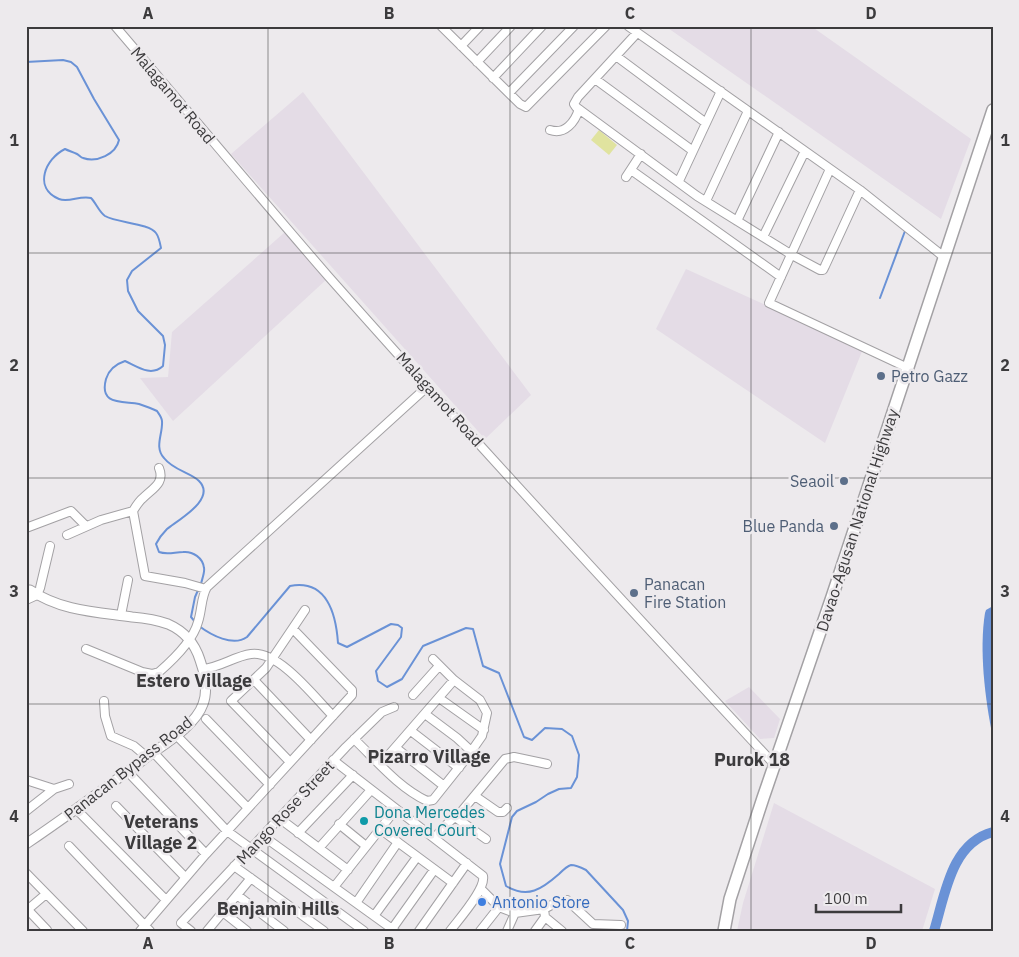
<svg xmlns="http://www.w3.org/2000/svg" width="1019" height="957" viewBox="0 0 1019 957" font-family="'IBM Plex Sans',sans-serif">
  <style>
    .built { fill: #e4dce6 }
    .green { fill: #e0e39f }
    .water { fill: #6a92d6 }
    .lines { fill: none; stroke-linecap: round; stroke-linejoin: round }
    .stream { stroke: #6a92d6; stroke-width: 2 }
    .river { stroke: #6a92d6; stroke-width: 10 }
    .minor-casing { stroke: #a3a1a4; stroke-width: 10 }
    .major-casing { stroke: #a3a1a4; stroke-width: 11 }
    .highway-casing { stroke: #a3a1a4; stroke-width: 14 }
    .minor { stroke: #fff; stroke-width: 8 }
    .major { stroke: #fff; stroke-width: 9 }
    .highway { stroke: #fff; stroke-width: 11 }
    .grid { fill: none; stroke: #3c3b3d; stroke-width: 1; stroke-opacity: 0.55 }
    .service-dot { fill: #5c6f8a; stroke: #edeaed; stroke-width: 2 }
    .culture-dot { fill: #0f9aa8; stroke: #edeaed; stroke-width: 2 }
    .shop-dot { fill: #3f7fe0; stroke: #edeaed; stroke-width: 2 }
    .labels { text-anchor: middle; dominant-baseline: central; stroke-width: 5; stroke-linejoin: round; paint-order: stroke }
    .street-label { font-size: 16px; fill: #3c3b3d; stroke: #edeaed }
    .service-label { font-size: 16px; fill: #4e5e75; stroke: #edeaed; text-anchor: start }
    .culture-label { font-size: 16px; fill: #0d838f; stroke: #edeaed; text-anchor: start }
    .shop-label { font-size: 16px; fill: #366cbe; stroke: #edeaed; text-anchor: start }
    .neighbourhood-label { font-size: 18px; font-weight: bold; fill: #3c3b3d; stroke: #edeaed }
    .neatline { fill: none; stroke: #3c3b3d; stroke-width: 2 }
    .grid-label { font-size: 16px; text-anchor: middle; font-weight: bold; fill: #3c3b3d }
  </style>
  <rect width="100%" height="100%" fill="#edeaed"/>
  <path class="built" d="M665,26H811L971,139L941,219Z
    M303,92L531,395L485,439L231,154Z
    M285,232L327,279L173,421L140,378L168,377L172,332Z
    M686,269L863,349L825,443L656,329Z
    M749,687L780,719L774,738L760,739L725,701Z
    M774,803L935,889L922,931H737L743,903Z"/>
  <path class="green" d="M599,130L617,145L609,155L591,140Z"/>
  <path class="water" d="M993,606V738C985,700 979,650 985,613L986,610Z"/>
  <g class="lines">
    <path class="stream" d="M26,62L63,60L71,62L77,67L94,99L119,140C116,154 97,163 83,158C81,158 79,155 77,154C73,152 69,151 65,149C45,159 33,188 59,199C69,203 80,195 91,198C96,203 99,212 105,216C117,223 149,223 156,233C159,237 160,243 161,248L132,271L127,280L128,291L138,311L163,336L165,345L163,366C151,377 138,367 125,361C116,364 109,369 106,379C99,405 121,401 139,404C145,406 151,408 157,411C159,414 162,418 162,421C163,434 154,447 164,458C173,470 191,473 199,481C217,499 178,520 167,529C162,534 159,538 156,544L159,552C167,555 175,552 183,552C193,551 203,558 204,568C205,572 202,579 201,584
      M880,298L905,231
      M196,623L191,617L195,597L199,588
      M199,626C211,635 233,647 247,637L290,586C327,579 336,614 338,643L347,647L391,624L398,625L402,628L401,637L376,671L378,681L387,687L402,679L423,646L466,628L473,629L483,666L499,673L524,737L532,740L545,728L562,729L572,736L579,755L577,777L571,788L559,789L548,794L536,802L517,811L512,817L500,864L506,886C528,899 542,889 559,874C562,871 567,866 571,865C576,865 582,868 586,870L623,910L628,921L627,931"/>
    <path class="river" d="M934,931C945,895 951,843 993,832"/>
    <defs>
      <path id="minor" d="M115,26C186,109 256,193 328,276C474,441 624,603 774,764
        M441,26L520,104L526,107L606,26
        M628,26L860,190L944,257
        M637,33L578,97L574,104L576,107L697,196L792,255L820,270H823L825,266L860,190
        M461,46L480,26
        M616,56L706,123
        M477,62L511,26
        M493,78L542,26
        M595,79L693,151
        M509,93L574,26
        M550,130C565,135 575,122 579,109
        M830,169L769,303L908,368
        M631,170L781,277
        M626,177L641,154
        M679,181L721,91
        M706,201L748,111
        M737,221L779,132
        M763,237L805,151
        M159,468C165,483 153,488 143,498C139,501 136,506 133,511L145,576L185,583L206,589
        M26,528L71,511L86,526
        M67,535L101,520L133,511
        M26,600L37,595L40,588L50,546
        M121,615L128,580
        M86,649L142,672L152,674L159,672C174,659 193,641 198,622C202,610 201,597 207,587L428,386
        M203,669C221,667 235,656 251,654C279,650 315,698 333,716
        M254,680L311,740
        M413,695L439,666
        M439,698L484,730
        M104,701L105,716L111,736L134,746L147,757
        M425,714L457,738L471,751
        M206,719L270,785
        M411,731L459,768
        M176,735L248,808
        M354,739C377,761 398,787 427,801L433,800L468,756L482,736L487,713L480,700L454,680L433,659
        M396,748L444,786
        M153,752L227,831L364,931
        M333,760L483,876C486,889 459,919 450,931
        M290,762L231,701L266,668L305,610
        M380,765L454,680
        M127,771L206,854
        M26,780L54,789
        M475,796L498,812H503L507,808
        M116,806L185,877
        M77,810L166,900
        M26,811L54,789L69,784
        M455,817L486,839
        M279,818L348,870
        M339,824L366,846
        M380,829L453,883
        M298,833L353,775
        M263,836L395,931
        M434,838L449,822L461,812L505,759L514,757L547,764
        M69,846L150,931
        M319,848L371,790
        M234,866L324,931
        M26,873L83,931
        M334,887L396,809
        M481,889L499,907L515,913L544,909L561,900H567L593,924L621,925
        M237,895L284,931
        M356,903L398,842
        M544,909L545,917L562,931
        M28,910L47,930
        M26,911L46,894
        M223,912L247,931
        M374,916L417,857
        M392,929L434,870
        M140,931L206,854L352,695V690L349,687L293,629
        M191,931L181,923L346,747L382,712L394,707
        M207,931L251,878
        M419,931L467,863
        M480,931L499,907
        M507,931L515,913
        M535,931L545,917"/>
      <path id="major" d="M26,844C66,817 104,789 143,760C161,746 195,727 203,704C208,691 205,673 200,660C195,644 184,631 168,624C157,620 144,618 132,617C96,612 61,611 30,590"/>
      <path id="highway" d="M724,931L730,899L763,798L832,597L993,110"/>
    </defs>
    <use href="#minor" class="minor-casing"/>
    <use href="#major" class="major-casing"/>
    <use href="#highway" class="highway-casing"/>
    <use href="#minor" class="minor"/>
    <use href="#major" class="major"/>
    <use href="#highway" class="highway"/>
  </g>
  <path class="grid" d="M268,26V931M510,26V931M751,26V931M26,253H993M26,478H993M26,704H993"/>
  <g class="service-dot">
    <circle cx="881" cy="376" r="5"/>
    <circle cx="844" cy="481" r="5"/>
    <circle cx="834" cy="526" r="5"/>
    <circle cx="634" cy="593" r="5"/>
  </g>
  <circle class="culture-dot" cx="364" cy="821" r="5"/>
  <circle class="shop-dot" cx="482" cy="902" r="5"/>
  <g class="labels">
    <g class="street-label">
      <text transform="translate(173 95) rotate(50)">Malagamot Road</text>
      <text transform="translate(440 399) rotate(48)">Malagamot Road</text>
      <text transform="translate(857 520) rotate(-72)">Davao-Agusan National Highway</text>
      <text transform="translate(128 768) rotate(-38)">Panacan Bypass Road</text>
      <text transform="translate(285 812) rotate(-47)">Mango Rose Street</text>
    </g>
    <g class="service-label">
      <text x="891" y="376">Petro Gazz</text>
      <text x="834" y="481" text-anchor="end">Seaoil</text>
      <text x="824" y="526" text-anchor="end">Blue Panda</text>
      <text x="644" y="584">Panacan<tspan x="644" dy="18">Fire Station</tspan></text>
    </g>
    <g class="culture-label">
      <text x="374" y="812">Dona Mercedes<tspan x="374" dy="18">Covered Court</tspan></text>
    </g>
    <g class="shop-label">
      <text x="492" y="902">Antonio Store</text>
    </g>
    <g class="neighbourhood-label">
      <text x="194" y="680">Estero Village</text>
      <text x="429" y="756">Pizarro Village</text>
      <text x="752" y="759">Purok 18</text>
      <text x="161" y="821">Veterans<tspan x="161" dy="21">Village 2</tspan></text>
      <text x="278" y="908">Benjamin Hills</text>
    </g>
  </g>
  <rect width="1019" height="957" fill="none" stroke="#edeaed" stroke-width="55"/>
  <path d="M816 904v8h85v-8" fill="none" stroke="#3c3b3d" stroke-width="2.5"/>
  <text x="824" y="904" font-size="15" fill="#3c3b3d" stroke="#edeaed" stroke-width="4" paint-order="stroke">100 m</text>
  <rect x="28" y="28" width="964" height="902" class="neatline"/>
  <g class="grid-label">
    <text x="148" y="19">A</text>
    <text x="389" y="19">B</text>
    <text x="630" y="19">C</text>
    <text x="871" y="19">D</text>
    <text x="14" y="146">1</text>
    <text x="1005" y="146">1</text>
    <text x="14" y="371">2</text>
    <text x="1005" y="371">2</text>
    <text x="14" y="597">3</text>
    <text x="1005" y="597">3</text>
    <text x="14" y="822">4</text>
    <text x="1005" y="822">4</text>
    <text x="148" y="949">A</text>
    <text x="389" y="949">B</text>
    <text x="630" y="949">C</text>
    <text x="871" y="949">D</text>
  </g>
</svg>
